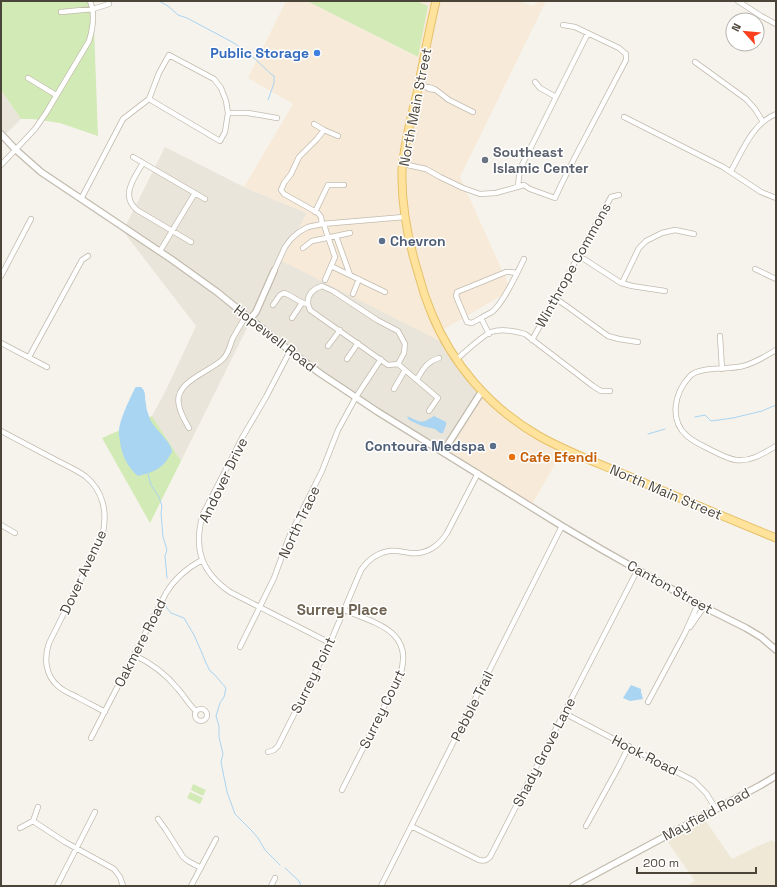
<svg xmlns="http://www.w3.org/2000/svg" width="777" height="887" viewBox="0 0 777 887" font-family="'Space Grotesk',sans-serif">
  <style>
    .residential { fill: #eae5da }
    .commercial { fill: #f7ead8 }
    .education { fill: #efe8d6 }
    .green { fill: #d2eab5 }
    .water { fill: #a9d4f2 }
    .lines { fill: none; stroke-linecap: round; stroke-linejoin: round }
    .stream { stroke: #a9d4f2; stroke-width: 1 }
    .minor-casing { stroke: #c2bbae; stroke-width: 6 }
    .tertiary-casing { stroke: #c2bbae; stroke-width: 8 }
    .primary-casing { stroke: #e6c16a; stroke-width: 9 }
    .minor { stroke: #fff; stroke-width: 4.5 }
    .tertiary { stroke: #fff; stroke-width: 5.5 }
    .primary { stroke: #ffe39c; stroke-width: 7 }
    .shop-dot { fill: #3f7fe0; stroke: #fff; stroke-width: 1.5 }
    .worship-dot { fill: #6b7280; stroke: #fff; stroke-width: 1.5 }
    .service-dot { fill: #5c6f8a; stroke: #fff; stroke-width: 1.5 }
    .food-dot { fill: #e8710a; stroke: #fff; stroke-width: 1.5 }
    .labels { text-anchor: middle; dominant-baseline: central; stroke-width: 3; stroke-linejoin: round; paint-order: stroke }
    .shop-label { font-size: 14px; font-weight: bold; fill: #366cbe; stroke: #fff; text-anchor: end }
    .street-label { font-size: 14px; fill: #4b4439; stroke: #fff }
    .worship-label { font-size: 14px; font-weight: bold; fill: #5b616d; stroke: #fff; text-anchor: start }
    .service-label { font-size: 14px; font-weight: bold; fill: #4e5e75; stroke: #fff; text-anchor: start }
    .food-label { font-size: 14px; font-weight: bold; fill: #c56008; stroke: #fff; text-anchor: start }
    .neighbourhood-label { font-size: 15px; font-weight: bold; fill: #6e6250; stroke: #fff }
  </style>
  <rect width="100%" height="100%" fill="#f6f3ec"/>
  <path class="residential" d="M1,90L21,119L1,139Z
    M165,147L244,187L307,213L282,260L448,345L483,391L445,453L306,365L251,320L181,461L152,416L166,390L196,326L123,231Z"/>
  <path class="commercial" d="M286,1H307L417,57L428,6L417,1H521L532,6L540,1H546L484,128L460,177L511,290L441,331L448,345L282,261L307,213L244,187L293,104L248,78Z
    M483,391L502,410L563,450L530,508L445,453Z"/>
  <path class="education" d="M705,820L732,859L756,847L772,840L776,843V886H686L695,881L667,841Z"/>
  <path class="green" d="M1,1H93L98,136L60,123L33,119H21L1,90Z
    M307,1H417L428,6L418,57Z
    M152,416L181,461L150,523L102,438Z
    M193,784L206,790L203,796L191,790Z
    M190,792L203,798L200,804L187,798Z"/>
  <path class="water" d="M136,387H141C147,392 144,397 146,404C146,408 148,414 150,419C153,428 173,443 172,452C171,454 168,458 167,460C160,470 150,473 138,476C128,468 121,454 120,441C120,438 118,435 119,432C119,420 130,399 135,388Z
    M407,416C421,422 420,425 434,416L446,422V425L443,433H440L435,429L422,426L409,420Z
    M631,685L641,689V692L643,699L630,701L623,698Z"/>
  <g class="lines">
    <path class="stream" d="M159,1L168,6L178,15L187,18L234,43L254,58L271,74L274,76V83L268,100
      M695,417L705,415L711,421L733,418L762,411L776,405
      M648,434L665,429
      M148,474L151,485L159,497L162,506L161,513L163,537L167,550L165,556L167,578
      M166,602V607L171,613L184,618L194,635L202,653L206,663L210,671L214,674L226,688L224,697L220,703L216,716L219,726V737L223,754L221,762L227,792L235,814L252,831L258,838L265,850L280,865
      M285,868L299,881L301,886"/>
    <defs>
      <path id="minor" d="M738,1L761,16L776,24
        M61,12L93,9L109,4
        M695,62L746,99L755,109L763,122
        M28,78L56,95
        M535,82L540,88L556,97
        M418,85C424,87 431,86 436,90L429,89L426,87
        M436,90L449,100L473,112
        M228,113H248L277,118
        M624,117L723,167L761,192L776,198
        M314,124L324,130L317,139L299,157L291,174L284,183L281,190L284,194L318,213L321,217L322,224
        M324,130L338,136
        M133,157L205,199
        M143,163C134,178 120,196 137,210L191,242
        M403,164L426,169L440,177L463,188L480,194L496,193L524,185L530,189L555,198L561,185L575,157L626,60V54L619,48L575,27L563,25
        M1,165L35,129L46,113L89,41C93,28 95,13 90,1
        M731,171C743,150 752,124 776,114
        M518,187L519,176L522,165L588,33
        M81,199L123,119L149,99L159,73L169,55L214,79L221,88L226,101L228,113L225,132L220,141L149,99
        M315,212L328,185H344
        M324,224L326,231L335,257L325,280
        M336,236L350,275
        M303,248L312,241L350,233
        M160,251L195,193
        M578,258L584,259L621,283L632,286L665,291
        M331,266L385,292
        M755,269L776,279
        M274,271L285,247L291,239L299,232L308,227L322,224L404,217
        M1,276L31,219
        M622,283L639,248L646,241L662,233L675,230L694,234
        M353,294L359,279
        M555,298L568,307L608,336L619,339L638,342
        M273,305L280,295L284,293C293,296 299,303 308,304L310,310L388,365L398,364L404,353L405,344L398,331L377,320L333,291L322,286C313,289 307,294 308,304
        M292,318L302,303
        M481,318L472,323L467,322L456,296L457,292L506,272H510L517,273
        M489,334L481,318C484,316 488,314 492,312C504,302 517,273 524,259
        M720,336L722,369
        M532,340L611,197L619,195
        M1,343L47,367
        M328,346L340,330
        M776,350C766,356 755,363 743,366C729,370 700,366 690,376C674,393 669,420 687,436C694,442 703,446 711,450C719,454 728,459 736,460C751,462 764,453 776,446
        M290,351L266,397L242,438L203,514C193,548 201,572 230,592L330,643
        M29,357L82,260L88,256
        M347,359L358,343
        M457,359C465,352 482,336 491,332C502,328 515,331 525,334L593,386L601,391H610
        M398,364L438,398L429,411
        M417,379C423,370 426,362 439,358
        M394,389L405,370
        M189,428C185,421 180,413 179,405C173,382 210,372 223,359C228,354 230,347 232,340C236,332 241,324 246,316
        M1,431C18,440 35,449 52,458C63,464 75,469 85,476C104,491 108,514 102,537L49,643C44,658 45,675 58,686C63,691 71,694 77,697C86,702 96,707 105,712
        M1,525L15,533
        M690,627L704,607
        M240,647L274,578L289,537L322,471L338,430L356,397L381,359
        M134,655C151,663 166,674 178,689C185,697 189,705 196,711
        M648,702L685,633L698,604
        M195 715a6 6 0 1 1 12 0a6 6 0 1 1-12 0Z
        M564,713L694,781L706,793L716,809
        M91,738L166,593C175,578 187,568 202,560
        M268,752L274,750L278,746L330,643L361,570C368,560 376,553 389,551C396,550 403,552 410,553C426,555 439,546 447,533L478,473
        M342,790L400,675C415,631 375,623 344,610
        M158,819L166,830L183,857L188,861L201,868
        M33,821L65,842L114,869L120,877L123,886
        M411,826L479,860C484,861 486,861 490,857L638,569
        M586,826L618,768L629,746
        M20,828L33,821L38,807
        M57,886L95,812
        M191,886L216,839
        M271,886L275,878
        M381,886L562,526"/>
      <path id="tertiary" d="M1,134L15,149L41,172L171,259L217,292L290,351L321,374L378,412L562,526L601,549L698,604L746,628L761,637L776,650
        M250,319L256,312L274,271
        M443,452L482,391
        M573,886L761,785L776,776"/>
      <path id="primary" d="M436,1C429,31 423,62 417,93C411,118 404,144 402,170C401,207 408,241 419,276C422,288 426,300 431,312C452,364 490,408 539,436C567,452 598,463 628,476C677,497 727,518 776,538"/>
    </defs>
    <use href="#minor" class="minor-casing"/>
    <use href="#tertiary" class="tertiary-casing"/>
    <use href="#primary" class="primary-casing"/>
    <use href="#minor" class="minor"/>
    <use href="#tertiary" class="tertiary"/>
    <use href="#primary" class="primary"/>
  </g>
  <circle class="shop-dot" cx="317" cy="53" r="4"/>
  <circle class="worship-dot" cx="485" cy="160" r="4"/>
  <g class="service-dot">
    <circle cx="382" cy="241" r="4"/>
    <circle cx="493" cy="446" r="4"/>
  </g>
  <circle class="food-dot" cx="512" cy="457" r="4"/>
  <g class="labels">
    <g class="shop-label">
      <text x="309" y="53">Public Storage</text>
    </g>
    <g class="street-label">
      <text transform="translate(415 107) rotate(-79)">North Main Street</text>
      <text transform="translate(573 265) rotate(-61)">Winthrope Commons</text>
      <text transform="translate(275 338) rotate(38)">Hopewell Road</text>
      <text transform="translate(223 480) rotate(-64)">Andover Drive</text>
      <text transform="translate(666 492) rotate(23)">North Main Street</text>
      <text transform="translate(299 522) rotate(-65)">North Trace</text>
      <text transform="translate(83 572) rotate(-65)">Dover Avenue</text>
      <text transform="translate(670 587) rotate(29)">Canton Street</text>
      <text transform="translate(140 643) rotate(-63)">Oakmere Road</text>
      <text transform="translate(313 675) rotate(-64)">Surrey Point</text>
      <text transform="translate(472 706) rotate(-63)">Pebble Trail</text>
      <text transform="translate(382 709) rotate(-64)">Surrey Court</text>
      <text transform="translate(544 752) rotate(-63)">Shady Grove Lane</text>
      <text transform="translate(645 755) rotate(27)">Hook Road</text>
      <text transform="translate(706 814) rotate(-28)">Mayfield Road</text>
    </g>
    <g class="worship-label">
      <text x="493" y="152">Southeast<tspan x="493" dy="16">Islamic Center</tspan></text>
    </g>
    <g class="service-label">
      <text x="390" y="241">Chevron</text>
      <text x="485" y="446" text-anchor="end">Contoura Medspa</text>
    </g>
    <g class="food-label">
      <text x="520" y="457">Cafe Efendi</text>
    </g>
    <g class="neighbourhood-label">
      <text x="342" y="609">Surrey Place</text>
    </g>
  </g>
  <rect width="777" height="887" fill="none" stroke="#4b4439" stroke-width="4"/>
  <g transform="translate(745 32) rotate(297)"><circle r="19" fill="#ffffff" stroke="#b7b4b0"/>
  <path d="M0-3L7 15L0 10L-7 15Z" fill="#fc3f1d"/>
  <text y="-6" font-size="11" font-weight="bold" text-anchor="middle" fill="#4b4439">N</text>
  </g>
  <path d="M637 867v6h119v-6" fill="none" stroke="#4b4439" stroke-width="2"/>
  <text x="643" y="867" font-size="12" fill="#4b4439" stroke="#ffffff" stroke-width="3" paint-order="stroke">200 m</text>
</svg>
